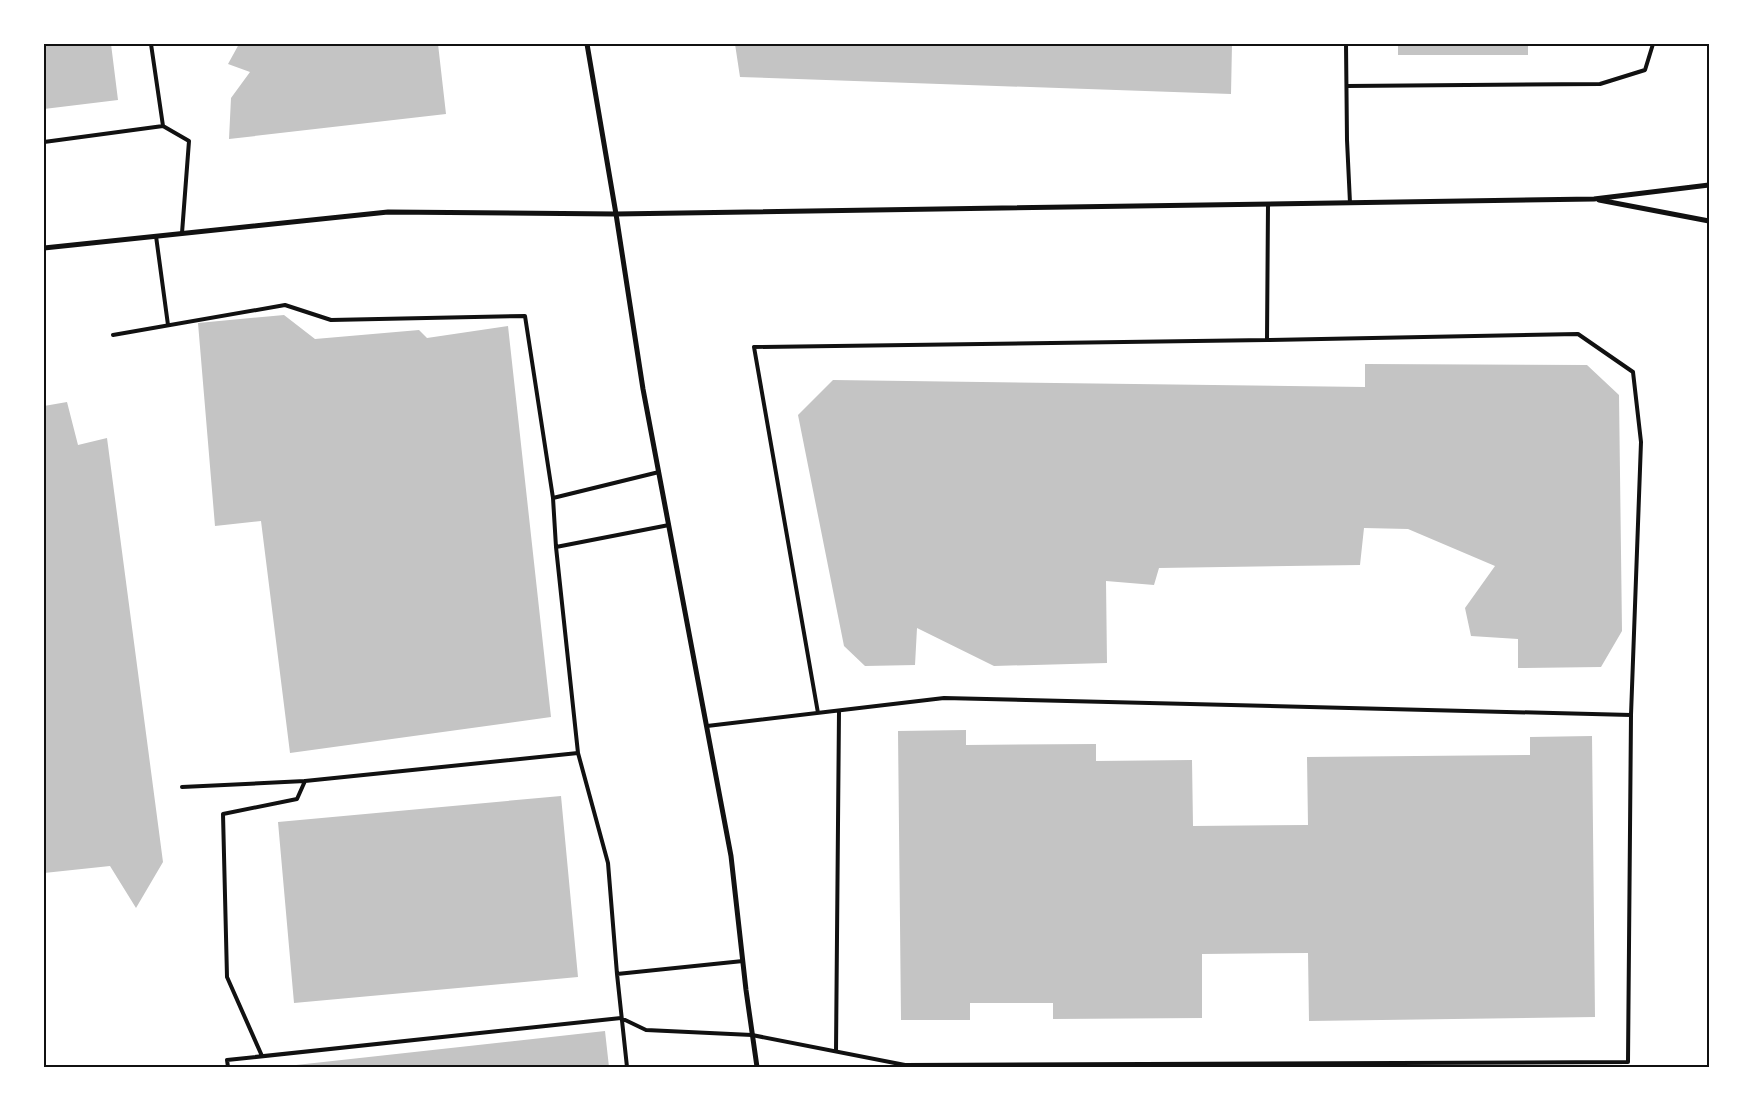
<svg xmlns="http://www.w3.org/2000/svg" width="1753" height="1111" viewBox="0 0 1753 1111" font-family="Barlow,sans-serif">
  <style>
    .building { fill: #c4c4c4 }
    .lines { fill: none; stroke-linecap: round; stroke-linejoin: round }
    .service { stroke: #111; stroke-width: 4 }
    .minor { stroke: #111; stroke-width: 5 }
    .neatline { fill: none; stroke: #111; stroke-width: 2 }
  </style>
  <rect width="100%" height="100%" fill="#fff"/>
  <path class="building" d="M44,44H111L118,100L44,109Z
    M239,44H438L446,114L229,139L231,98L250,72L228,64Z
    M735,44H1232L1231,94L740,77Z
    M1398,44H1528V55H1398Z
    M284,315L315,339L419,330L427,338L508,326L551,717L290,753L261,521L215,526L198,323Z
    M1365,364L1587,365L1619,395L1622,631L1601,667L1518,668V639L1471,636L1465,608L1495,566L1408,529L1364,528L1360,565L1159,568L1154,585L1106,581L1107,663L994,666L917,628L915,665L865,666L844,646L798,415L833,380L1365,387Z
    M67,402L78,445L107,438L163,862L136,908L110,866L44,873V406Z
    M966,730V745L1096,744V761L1192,760L1193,826L1308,825L1307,757L1530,755V737L1592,736L1595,1017L1309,1021L1308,953L1202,954V1018L1053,1019V1003H970V1020H901L898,731Z
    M561,796L578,977L294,1003L278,822Z
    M605,1031L609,1067H296V1065Z"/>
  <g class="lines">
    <path class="service" d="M151,44L163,126L189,141L182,233
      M1346,44L1347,140L1350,203
      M1347,86L1600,84L1645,70L1653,44
      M44,142L163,126
      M156,236L168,325
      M113,335L285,305L331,320L525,316L553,498L659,472
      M553,498L556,547
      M818,713L754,347L1267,340
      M707,726L944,698L1631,715L1641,442L1633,372L1578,334L1267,340L1268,204
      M578,753L608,863L617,974L743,961
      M182,787L305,781L578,753L556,547L669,525
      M617,974L627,1067
      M836,1051L839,711
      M262,1056L227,977L223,814L297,799L305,781
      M228,1067L227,1060L621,1018L646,1030L752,1035L905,1065L1628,1062L1631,715"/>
    <path class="minor" d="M587,44L616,214L643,389L731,856L746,990L757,1067
      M1599,200L1709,221
      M44,248L388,212L616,214L1594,199L1709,185"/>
  </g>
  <rect width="1753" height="1111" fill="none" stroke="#ffffff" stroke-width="90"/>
  <rect x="45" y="45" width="1663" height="1021" class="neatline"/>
</svg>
